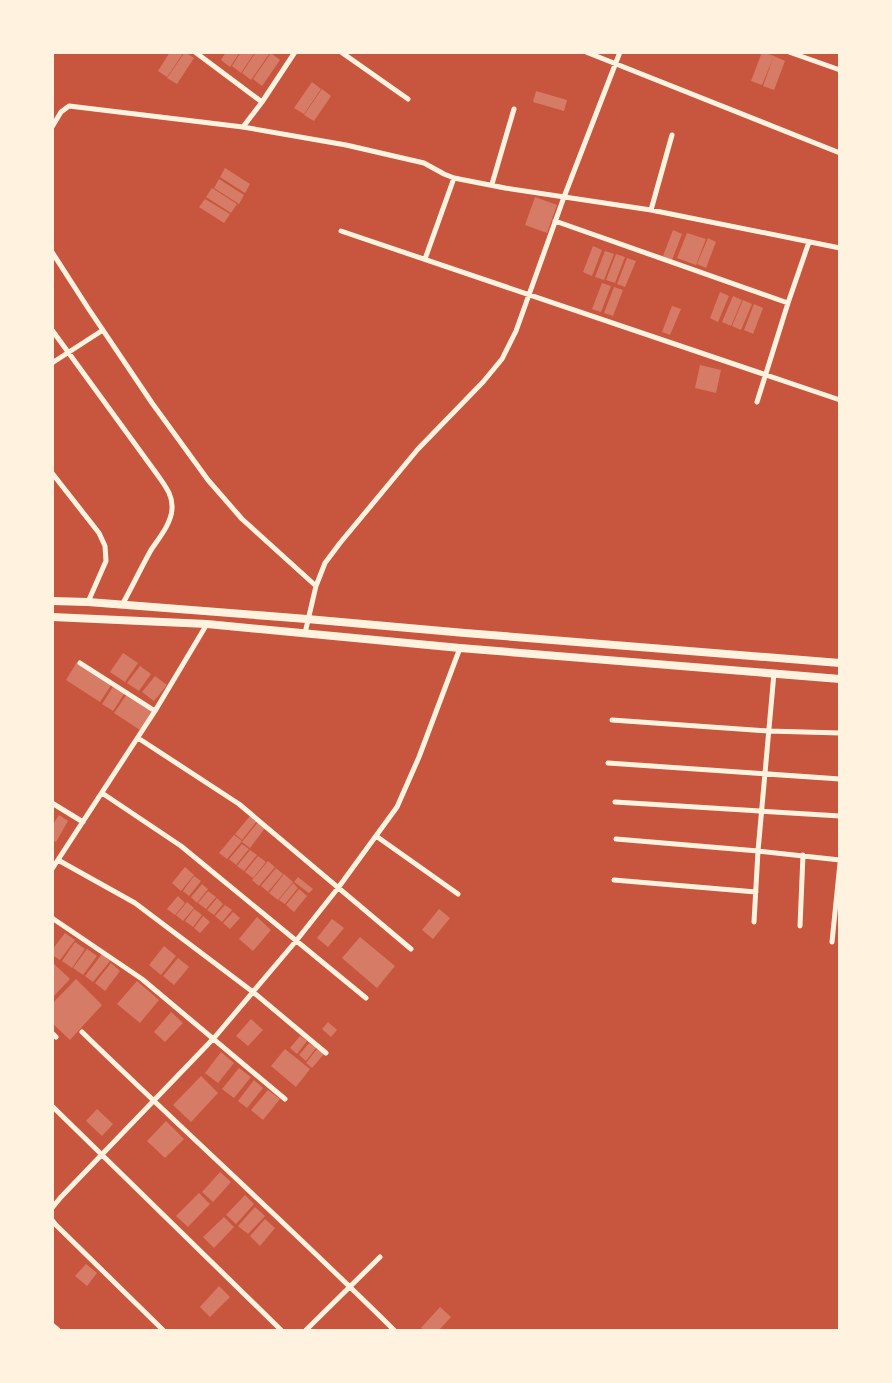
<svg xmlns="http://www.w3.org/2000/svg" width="892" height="1383" viewBox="0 0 892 1383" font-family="'Fira Sans',sans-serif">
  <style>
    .building { fill: #d67c66 }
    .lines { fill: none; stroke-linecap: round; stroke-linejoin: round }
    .minor { stroke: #fff3e0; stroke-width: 5 }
    .secondary { stroke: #fff3e0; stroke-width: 8 }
  </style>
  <rect width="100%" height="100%" fill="#c8553d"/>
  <path class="building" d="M170,52H184L167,77L158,71Z
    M185,52L194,58L177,84L167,78Z
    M226,52H240L230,67L221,60Z
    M241,52H255L241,73L232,66Z
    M256,52H267L269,54L251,80L242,73Z
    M762,52L774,56L762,85L751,81Z
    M271,53L280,60L262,86L253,79Z
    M774,56L785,61L774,90L763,86Z
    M312,82L321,89L304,114L294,108Z
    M322,89L331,96L314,121L304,115Z
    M536,91L567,100L564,111L533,102Z
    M225,168L250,184L245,193L220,177Z
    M219,179L244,195L239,204L214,188Z
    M212,188L237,204L231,213L206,197Z
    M535,197L557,205L547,233L525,225Z
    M205,199L230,214L224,223L199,207Z
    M673,230L682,234L672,260L663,256Z
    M687,233L706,239L696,265L677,258Z
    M708,238L716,242L706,268L697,264Z
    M593,246L602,250L592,276L583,272Z
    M605,251L614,254L604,280L595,277Z
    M616,254L625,257L615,283L606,280Z
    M627,258L636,261L625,287L617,284Z
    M602,283L611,286L601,312L592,309Z
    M614,287L623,290L613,316L604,313Z
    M720,292L729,296L718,322L710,318Z
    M733,296L742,300L731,326L722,322Z
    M743,300L752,304L741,330L732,326Z
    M754,304L763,308L753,334L744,330Z
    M672,306L681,309L670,335L662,332Z
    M700,365L721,370L716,393L695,388Z
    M123,653L138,663L125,682L110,672Z
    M77,662L112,684L100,702L66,680Z
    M140,666L151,674L139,691L127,683Z
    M155,676L167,685L154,701L142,692Z
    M113,687L124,694L113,711L102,704Z
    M127,694L153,711L140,730L114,713Z
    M59,815L68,821L56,842L52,840V826Z
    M250,816L257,821L242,840L235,834Z
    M258,822L265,828L250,848L242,842Z
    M234,835L242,841L227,859L219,853Z
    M242,844L249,849L236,865L229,859Z
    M250,850L257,855L244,871L237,866Z
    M258,856L266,862L253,878L245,872Z
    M268,861L275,867L259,886L252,880Z
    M185,867L194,875L181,891L172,883Z
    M276,868L283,874L268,892L261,886Z
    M284,874L293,882L278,900L269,893Z
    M194,876L201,881L189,896L183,891Z
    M298,877L313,889L309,893L294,882Z
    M293,883L298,888L285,904L279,900Z
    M202,884L208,889L197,903L191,897Z
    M299,889L307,896L294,912L286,905Z
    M208,891L216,897L206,909L198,903Z
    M178,896L185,903L175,915L167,909Z
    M217,898L223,904L214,915L207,910Z
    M187,902L194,908L183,921L176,915Z
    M225,905L232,910L222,922L215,916Z
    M194,909L202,915L193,927L185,921Z
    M439,909L450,918L433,939L422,930Z
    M233,912L240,918L230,929L223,923Z
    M203,916L210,922L200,933L194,928Z
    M257,917L271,930L253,951L239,939Z
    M332,919L344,928L328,947L317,938Z
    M65,933L75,940L60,960L52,955V950Z
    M360,937L395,966L377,988L342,958Z
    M75,942L85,949L72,968L62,961Z
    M164,946L176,956L161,975L149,965Z
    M87,949L97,956L83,975L73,968Z
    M102,954L110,961L93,982L85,976Z
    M178,958L189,967L174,985L163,976Z
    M52,962L70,979L52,998Z
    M111,963L120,971L105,991L95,983Z
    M76,979L102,1005L70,1040L52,1023V1004Z
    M137,981L159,1000L140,1023L117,1004Z
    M171,1012L183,1023L165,1042L154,1032Z
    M251,1019L263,1030L248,1046L236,1036Z
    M328,1022L337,1030L331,1037L322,1029Z
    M300,1036L307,1041L297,1054L290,1048Z
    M309,1043L316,1048L306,1061L299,1055Z
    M285,1049L310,1069L296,1087L271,1066Z
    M317,1049L324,1054L312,1068L306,1063Z
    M221,1052L234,1063L218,1083L205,1073Z
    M239,1068L251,1077L234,1098L222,1089Z
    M201,1076L218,1093L191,1122L173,1105Z
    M254,1080L263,1088L247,1108L238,1101Z
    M268,1090L280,1099L263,1120L251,1110Z
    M97,1109L113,1124L102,1136L86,1121Z
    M166,1121L184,1139L165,1158L147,1141Z
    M220,1172L231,1182L213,1202L202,1192Z
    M199,1193L210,1204L188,1227L176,1216Z
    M245,1195L254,1204L236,1224L226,1215Z
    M255,1207L265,1216L248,1234L238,1226Z
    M224,1217L234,1227L214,1248L203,1237Z
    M265,1219L275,1228L260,1246L250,1236Z
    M86,1264L97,1273L87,1286L75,1276Z
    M219,1286L230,1297L210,1317L200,1307Z
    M440,1307L451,1317L439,1330H424L421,1328Z"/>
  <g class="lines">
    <path class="minor" d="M195,52L262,102
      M341,52L408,99
      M586,52L840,153
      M789,52L840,70
      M52,127L61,112L69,106L243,127L346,145L424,163L444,174L454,178L505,188L651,210L840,248
      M243,127L262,102L295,52
      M492,184L514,109
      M651,210L672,135
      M555,221L788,303
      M341,231L840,400
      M52,252L88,308L152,403L208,480L242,519L316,586
      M425,259L454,178
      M52,330L159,477C166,487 173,496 172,509C171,524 159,538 151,550C141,568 132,587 122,605
      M52,363L103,330
      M757,402L788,303L809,242
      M52,473L99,533L105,546L106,561L88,602
      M305,633L316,586L325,563L340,543L418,449L483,382L502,359L516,331L564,197L620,52
      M80,663L155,711
      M612,720L768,731L840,733
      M138,738L239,804L411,949
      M608,763L840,779
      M102,793L181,846L366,998
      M615,802L840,816
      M52,803L83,822
      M376,836L458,894
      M616,839L758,851L840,860
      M58,860L135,903L253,992L326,1053
      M52,869L155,711L207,624
      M614,880L756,892
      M52,918L142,979L285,1099
      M754,922L758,851L774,673
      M800,926L803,855
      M832,942L840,863
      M82,1032C185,1132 292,1229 394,1330
      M52,1033L56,1037
      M52,1106L281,1330
      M52,1208L61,1197L214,1038L296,941L338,888L397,807L419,757L460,648
      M52,1220L56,1225L163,1330
      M52,1325L58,1330
      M306,1330L380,1257"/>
    <path class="secondary" d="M52,601L88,602L307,619L465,633L840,663
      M52,617L207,624L460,648L840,679"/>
  </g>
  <rect width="892" height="1383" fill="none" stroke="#fff3e0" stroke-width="108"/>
</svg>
